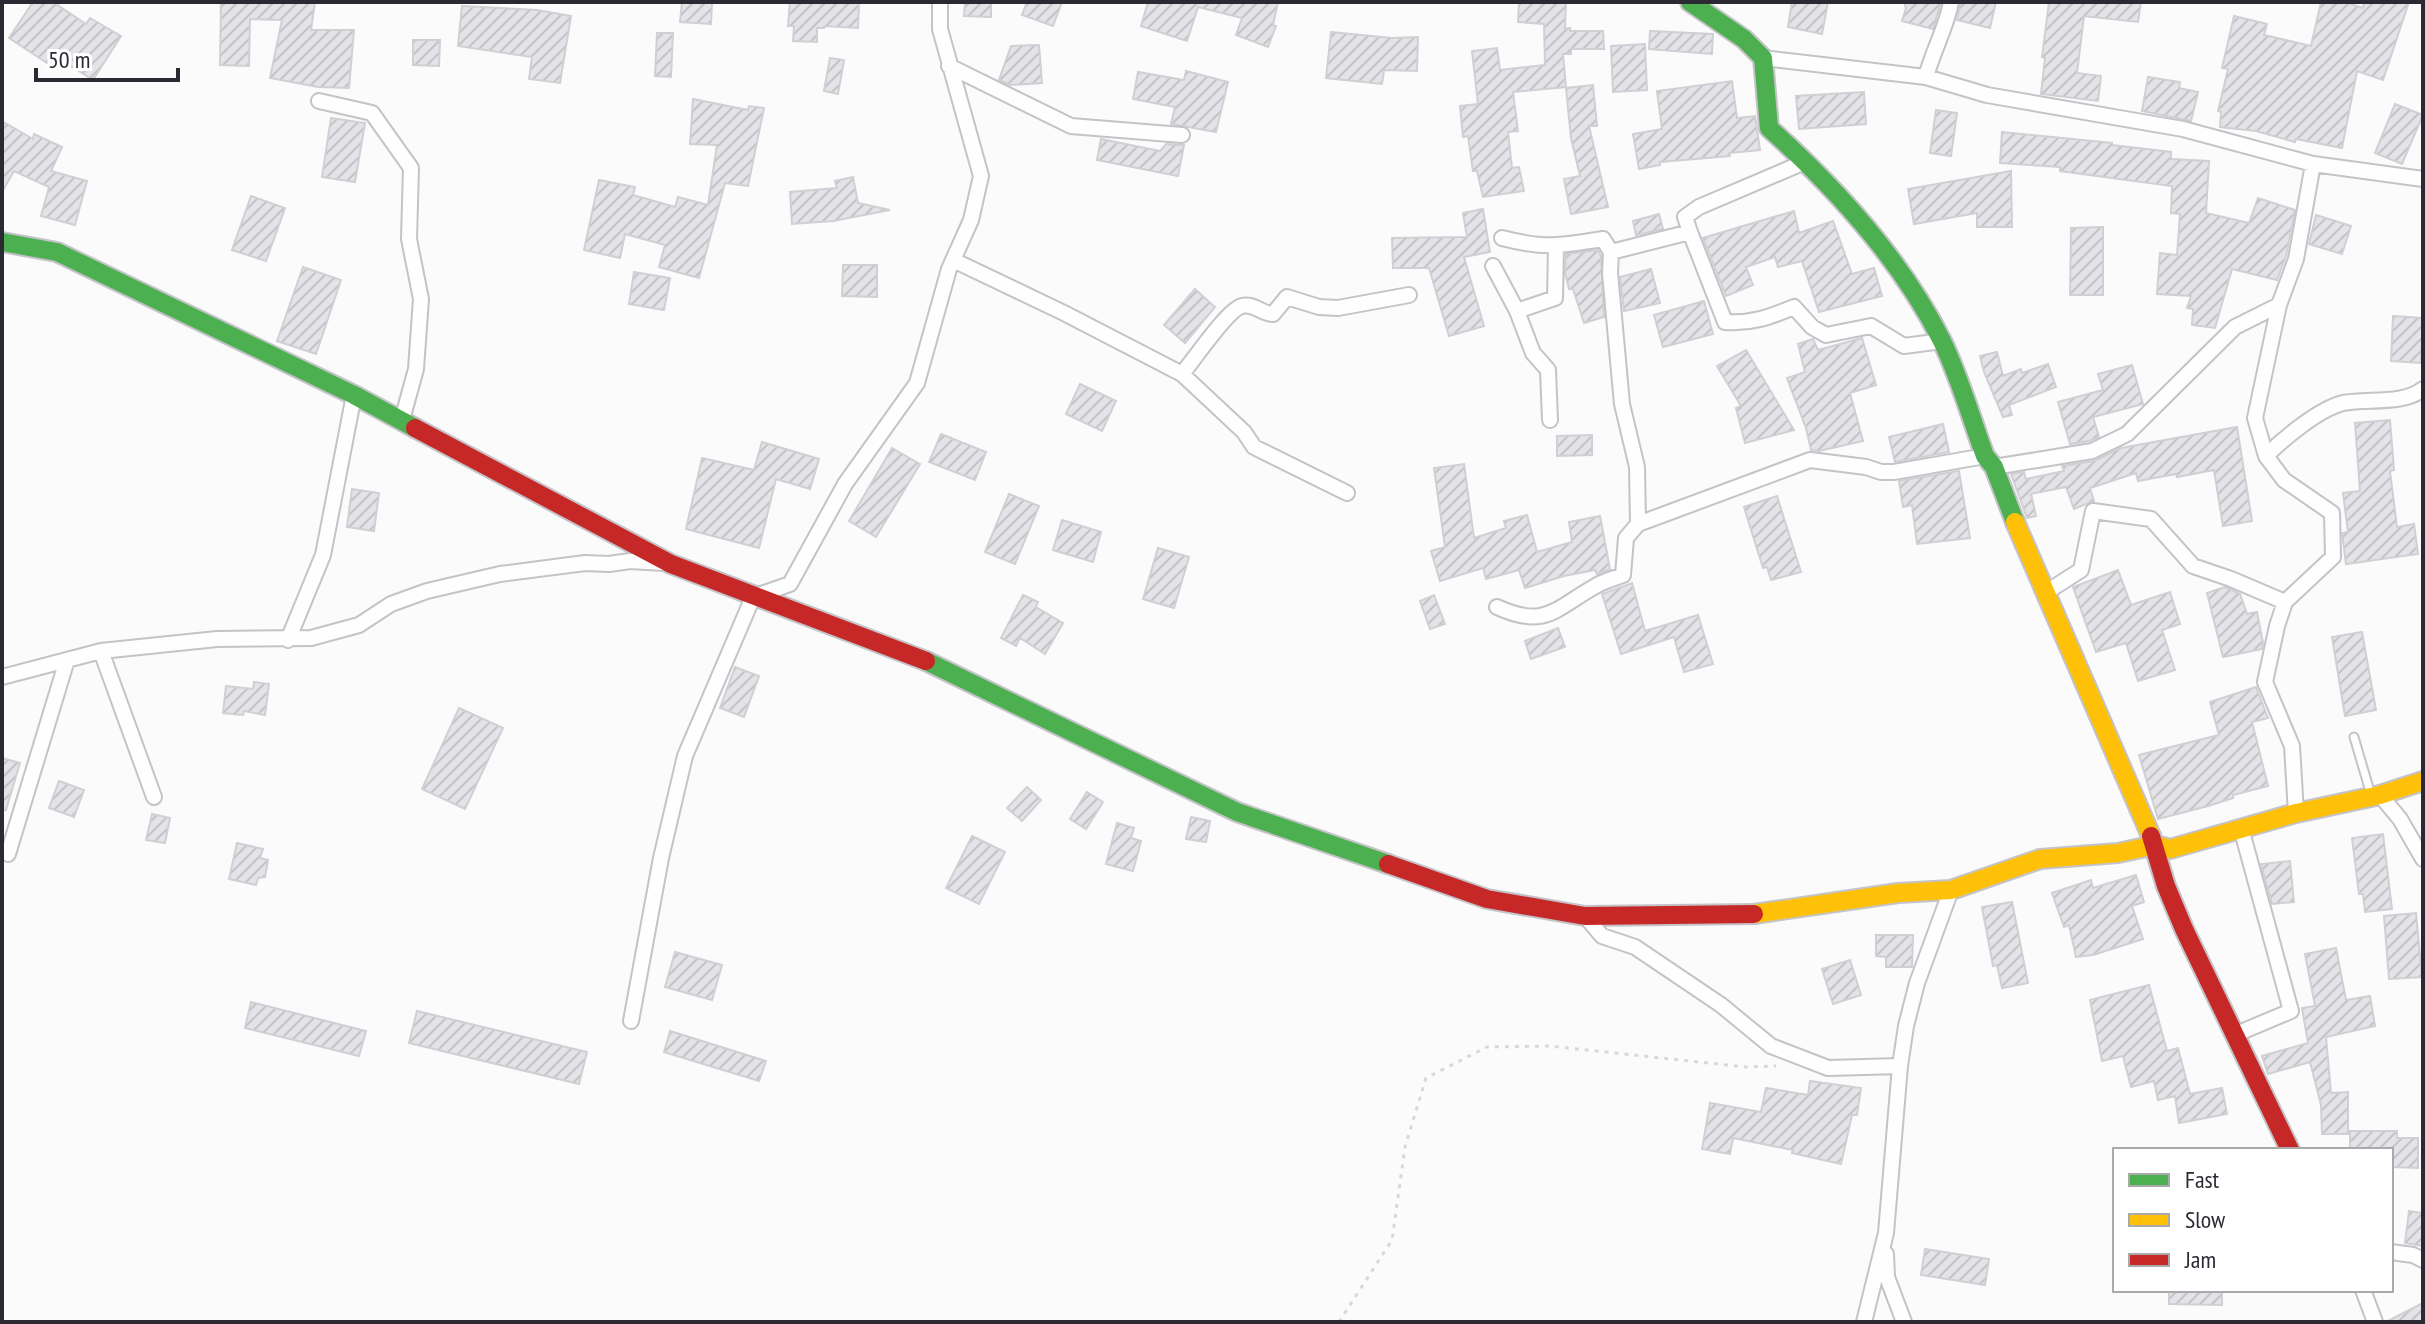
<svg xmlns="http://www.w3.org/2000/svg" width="2425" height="1324" viewBox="0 0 2425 1324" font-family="'PT Sans Narrow',sans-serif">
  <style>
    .building { fill: url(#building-hatch); stroke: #d0d0d4; stroke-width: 2 }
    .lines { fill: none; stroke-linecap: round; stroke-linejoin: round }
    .lane-casing { stroke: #c4c3c8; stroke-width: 11 }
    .street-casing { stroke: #c4c3c8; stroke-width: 18 }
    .fast-casing { stroke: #c4c3c8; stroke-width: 22 }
    .slow-casing { stroke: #c4c3c8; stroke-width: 22 }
    .jam-casing { stroke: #c4c3c8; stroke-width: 22 }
    .path { stroke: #d8d8d8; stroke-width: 3; stroke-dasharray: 4 6; stroke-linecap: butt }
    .lane { stroke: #fefefe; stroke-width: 7 }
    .street { stroke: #fefefe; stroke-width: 14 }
    .fast { stroke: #4caf50; stroke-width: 18 }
    .slow { stroke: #ffc107; stroke-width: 18 }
    .jam { stroke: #c62828; stroke-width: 18 }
  </style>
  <defs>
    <pattern id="building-hatch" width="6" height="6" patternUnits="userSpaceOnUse" patternTransform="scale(2)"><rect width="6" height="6" fill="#e4e3e8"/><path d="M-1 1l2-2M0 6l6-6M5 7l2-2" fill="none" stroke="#c4c3c7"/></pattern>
  </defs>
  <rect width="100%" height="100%" fill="#fbfbfb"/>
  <path class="building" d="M33,2H53L86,24L90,18L121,36L93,80L56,57L50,65L9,38Z
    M221,2H315L311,30H354L349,88L318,87L270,78L282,20L250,19L249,66L220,65Z
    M682,2H712L711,24L680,22Z
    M790,2H859L858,28L824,26V28H817V42L793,41L794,26H788Z
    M965,2H991V17L964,16Z
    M1027,2H1062L1053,26L1022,15Z
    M1148,2H1278L1273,25L1276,26L1268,47L1236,35L1242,18L1198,7L1187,41L1141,26Z
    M1519,2H1566L1565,29L1570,28V31H1603L1604,49H1571V54H1563L1566,87L1513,92L1518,131L1508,132L1512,168L1519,167L1524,191L1483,197L1477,171H1473L1468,136L1463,137L1460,106L1478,104L1472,51L1497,48L1500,70L1545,65L1544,24L1518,22Z
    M1792,2H1828L1822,34L1788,27Z
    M1904,2H1941L1933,29L1902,21L1906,8Z
    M1961,2H1996L1990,28L1957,20Z
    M2049,2H2141L2138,22L2084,16L2077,73L2101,76L2098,101L2041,94L2045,58L2042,57Z
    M2321,2H2344L2363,8L2364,2H2409L2383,80L2357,71L2342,148L2296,139L2295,142L2256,131L2220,127L2221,112L2218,111L2228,69L2222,68L2234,16L2267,24L2264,35L2311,46Z
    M462,6L537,10L571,16L560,83L529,79L532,57L458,46Z
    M1650,31L1713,34L1712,54L1649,49Z
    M1331,32L1392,38L1418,37L1417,71L1384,70L1382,84L1326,78Z
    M657,33H673L671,77L655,76Z
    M413,40H440L439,66L413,65Z
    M1645,44L1647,90L1613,92L1611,46Z
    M1039,45L1042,83L1010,85L999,80L1011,46Z
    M830,58L844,60L838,94L824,91Z
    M1186,71L1228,82L1216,132L1171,124L1175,107L1133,99L1138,72L1184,80Z
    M2148,77L2180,82L2179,88L2198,92L2191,121L2142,111Z
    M1732,81L1737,118L1755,116L1760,150L1729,153L1730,156L1660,162V165L1639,169L1633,134L1662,129L1657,91Z
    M1593,85L1597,126H1589L1608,207L1571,214L1564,179L1580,176L1571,138L1566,88Z
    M1864,92L1866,124L1799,129L1796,96Z
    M693,99L748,110L749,106L764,108L748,186L725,183L699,278L659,267L665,245L625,234L620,258L584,250L599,180L635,187L633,195L675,207L678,197L708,205L717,145L690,144Z
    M2395,104L2423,115L2402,164L2375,153Z
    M1936,110L1957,113L1951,156L1930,153Z
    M331,118L365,123L355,182L322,177Z
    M2,121L33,139L34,134L62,147L51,171L87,181L75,225L41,216L49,187L14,171L2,192Z
    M2002,132L2112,143V145L2171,152V159L2209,161L2206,213L2249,223L2258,198L2295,210L2286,256L2277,280L2232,269L2215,328L2192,325L2193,309L2187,308L2191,296L2157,294L2160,253L2177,255L2180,214L2171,213L2172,186L2060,171V167L2000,163Z
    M1101,139L1160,151L1166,144L1184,145L1178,176L1097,160Z
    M2011,171L2012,227H1977V213L1914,224L1908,189Z
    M853,177L858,203L890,210L833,221L792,224L790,192L837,188L835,181Z
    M251,196L285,208L266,261L232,250Z
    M1483,209L1490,252L1464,257L1484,326L1449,336L1429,268H1393L1392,238L1467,237L1463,213Z
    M1794,211L1799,233L1833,221L1852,274L1874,268L1882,296L1819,312L1802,261L1778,267L1775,257L1746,267L1753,285L1726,296L1703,238Z
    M1659,214L1663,229L1636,235L1633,221Z
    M2316,215L2351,226L2342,254L2309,244Z
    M2103,227V295H2070L2071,228Z
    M1598,250L1601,256L1604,317L1584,323L1573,289H1569L1565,273L1566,254Z
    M843,265H877V297L842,296Z
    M303,267L341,280L316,354L277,341Z
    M1651,269L1660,303L1624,311L1620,277Z
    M634,272L670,278L664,310L629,304Z
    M1195,289L1215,307L1185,343L1164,325Z
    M1704,301L1713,334L1663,347L1654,315Z
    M2393,316L2423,318L2421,363L2391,361Z
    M1862,338L1876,385L1850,393L1863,441L1819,451L1811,450L1806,428L1787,378L1805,372L1798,344L1813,339L1818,350Z
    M1746,350L1794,430L1745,443L1736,408L1741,406L1717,366Z
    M1997,352L2003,376L2021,369L2022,373L2048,364L2056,387L2009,405L2012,415L2003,417L1984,372L1980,356Z
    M2132,365L2143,404L2093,417L2099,437L2089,441L2070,444L2058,402L2103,390L2098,374Z
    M1080,384L1116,401L1102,431L1066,414Z
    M2390,420L2394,470L2390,471L2397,527L2414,524L2418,554L2346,564L2342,533L2348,532L2343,493L2360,491L2355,423Z
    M1943,424L1949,452L1895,462L1889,437Z
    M2237,427L2252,521L2223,526L2214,470L2177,477L2176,474L2138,481L2136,473L2090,488L2094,501L2074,509L2066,487L2031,494L2036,516L2027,518L2011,474L2024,472L2026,479L2064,471L2062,466L2094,461L2121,448Z
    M941,434L986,452L975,480L929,462Z
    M1592,435V455L1557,456V436Z
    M762,442L819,459L810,489L776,479L759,548L686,529L702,458L754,470Z
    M892,448L920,464L876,537L849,521Z
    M1464,464L1474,538L1506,528L1504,521L1527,515L1537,552L1572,542L1569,522L1600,516L1610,569L1597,574L1595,570L1564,576L1525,588L1519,570L1486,579L1483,568L1440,581L1431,551L1445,547L1434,468Z
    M1959,471L1970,538L1917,544L1912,505L1903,507L1899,481Z
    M352,489L379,493L374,531L347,527Z
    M1009,494L1039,506L1015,564L985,552Z
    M1777,496L1801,572L1771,580L1767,567L1763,568L1744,507Z
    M1062,520L1101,532L1093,562L1053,550Z
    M1158,548L1189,557L1174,608L1143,599Z
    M2118,570L2131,605L2170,592L2180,624L2162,630L2175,670L2138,681L2126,643L2096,652L2073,587Z
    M1632,583L1645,631L1698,615L1713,664L1684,672L1674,637L1621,654L1602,594Z
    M2225,587L2240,594L2247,614L2257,612L2263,643L2262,649L2223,657L2207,593Z
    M1023,595L1038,602L1036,607L1063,623L1045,654L1020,638L1016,646L1001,638Z
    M1434,595L1445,624L1430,629L1420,601Z
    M1558,628L1565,647L1531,659L1525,641Z
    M2362,632L2376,710L2345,716L2332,637Z
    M735,667L759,676L744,717L720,708Z
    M254,682L269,684L265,715L244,711L243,715L223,713L226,686L253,689Z
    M2256,687L2268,718L2252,722L2268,786L2233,795V798L2208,806L2158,819L2139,755L2219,735L2210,702Z
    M459,708L503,728L465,809L422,789Z
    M2,758L20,763L6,810H2Z
    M59,781L84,790L74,817L49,808Z
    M1027,787L1041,800L1022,821L1007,808Z
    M1087,792L1103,802L1086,829L1070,819Z
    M152,814L170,818L165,843L146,840Z
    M1191,817L1210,821L1206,842L1186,839Z
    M1117,823L1134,828L1131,838L1141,841L1133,871L1106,864Z
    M2383,834L2392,909L2365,912L2363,894H2359L2352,838Z
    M972,836L1005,852L979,904L946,888Z
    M237,843L263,849L260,858L268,860L265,877L258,878L256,885L229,879Z
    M2290,861L2294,902L2272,904L2261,864Z
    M2136,875L2144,902L2132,906L2143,939L2093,955L2076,957L2069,925L2064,927L2052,893L2091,880L2093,888Z
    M2012,902L2028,983L2002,988L1997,965L1993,966L1982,907Z
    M2416,913L2422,977L2389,979L2384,916Z
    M1876,935H1913L1912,967H1886V957L1876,956Z
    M2336,948L2346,1000L2370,996L2375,1026L2326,1037L2331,1093L2348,1092V1134H2322L2321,1105L2310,1062L2268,1074L2262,1056L2308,1043L2302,1008L2315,1006L2305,954Z
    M675,952L722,965L712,1000L665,987Z
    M1850,960L1861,995L1833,1004L1822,969Z
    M2149,985L2167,1051L2178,1048L2190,1094L2222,1088L2227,1114L2179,1123L2175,1096L2158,1100L2154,1081L2131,1087L2123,1056L2102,1061L2090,1000Z
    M251,1002L366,1031L359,1056L245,1028Z
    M417,1011L587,1052L579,1084L409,1043Z
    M670,1031L766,1061L759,1081L664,1052Z
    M1810,1081L1861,1088L1857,1115H1852L1841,1164L1792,1153L1793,1150L1733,1138L1730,1154L1702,1149L1710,1103L1761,1112L1766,1088L1808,1095Z
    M2350,1131H2397V1138H2418V1168L2391,1167V1150H2350Z
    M2409,1211L2423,1213V1246L2405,1243Z
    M1925,1249L1989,1259L1985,1285L1921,1275Z
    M2169,1290H2222V1305L2169,1304Z
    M2423,1303V1322H2386Z"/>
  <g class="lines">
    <defs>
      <path id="lane" d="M2354,737L2371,795"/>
      <path id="street" d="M1763,58L1926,77L1987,95L2183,129L2313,164L2423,179
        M949,66L1071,126L1182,135
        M1926,77C1933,50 1946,29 1951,2
        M319,101L372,113L411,168L409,239L421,299L416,369L402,420
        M1690,232L1725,322C1751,324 1770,317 1794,307L1812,327L1826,335L1871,326L1904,346L1942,341
        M1502,238C1544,249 1561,246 1603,239L1611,252
        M953,260L1064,313L1182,374L1244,432L1254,447L1347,493
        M1493,266L1517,311
        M1182,374C1193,361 1228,309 1242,306C1254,303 1262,314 1273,314L1287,297L1319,307L1338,308L1409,295
        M1550,420L1548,370L1533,353L1517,311L1555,298L1556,246
        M2266,456L2255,418L2279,305
        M1994,467L2092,451L2127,434L2235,327L2279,305L2296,259L2313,164
        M1638,524L1637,467L1622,404L1610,273L1611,252L1690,232L1685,217L1699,207L1807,161
        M2045,593L2081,570L2093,511L2151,519L2193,566L2231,579L2285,602
        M1497,607C1545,629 1555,609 1594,587C1603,581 1613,579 1623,575L1626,538L1638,524L1810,460L1866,467L1881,472H1894L1985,456
        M288,640L323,555L354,395
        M101,651L154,797
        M2,677L101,651L217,639L311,638L359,625L391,604L427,591L500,574L585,563L609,564L630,561L664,563
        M2380,795L2400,819L2423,859
        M2296,813L2292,746L2265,682L2277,626L2285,602L2333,557L2332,513L2284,480L2266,456C2284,438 2319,409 2343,403C2367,398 2403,405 2423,389
        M8,854L67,660
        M1585,916L1602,936L1635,947L1721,1005L1771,1046L1828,1068L1900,1066
        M631,1021L661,858L685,756L753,597L790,584L845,484L917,383L949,269L971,220L981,176L940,29V2
        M2234,1035L2291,1011L2241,828
        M2391,1252L2413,1255L2423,1260
        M1886,1254L1887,1277L1904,1322
        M2363,1290L2375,1322
        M1864,1322L1886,1233L1900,1066L1906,1026L1917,983L1951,890"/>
      <path id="fast" d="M1690,2L1744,39L1763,58L1769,128C1837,189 1901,259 1942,341C1960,378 1971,418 1985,456L1994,467L2015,522
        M2,242L57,252L354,395L415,428
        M926,661L1237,812L1388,864"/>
      <path id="slow" d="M2015,522L2151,836
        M1754,914L1898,893L1951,890L2040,859L2118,853L2155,845L2170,849L2296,813L2380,795L2423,781"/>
      <path id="jam" d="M415,428L671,564L926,661
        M2151,836L2166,886L2184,929L2290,1150
        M1388,864L1487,899L1585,916L1754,914"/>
    </defs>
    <use href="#lane" class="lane-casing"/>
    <use href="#street" class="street-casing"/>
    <use href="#fast" class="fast-casing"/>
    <use href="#slow" class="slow-casing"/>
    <use href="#jam" class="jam-casing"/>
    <path class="path" d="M1339,1322L1392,1240L1405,1147L1426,1078L1487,1047L1549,1046L1746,1067L1776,1066"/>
    <use href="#lane" class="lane"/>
    <use href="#street" class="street"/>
    <use href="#fast" class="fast"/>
    <use href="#slow" class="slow"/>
    <use href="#jam" class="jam"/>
  </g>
  <rect width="2425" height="1324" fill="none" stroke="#2b2a33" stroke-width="8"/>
  <rect x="2113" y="1148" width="280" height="144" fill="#ffffff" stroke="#aaaaad" stroke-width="2"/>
  <rect x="2129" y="1174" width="40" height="12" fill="#4caf50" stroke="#aaaaad" stroke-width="2"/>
  <text x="2185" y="1188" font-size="24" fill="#2b2a33">Fast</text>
  <rect x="2129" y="1214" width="40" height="12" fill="#ffc107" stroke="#aaaaad" stroke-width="2"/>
  <text x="2185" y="1228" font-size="24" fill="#2b2a33">Slow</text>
  <rect x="2129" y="1254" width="40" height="12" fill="#c62828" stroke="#aaaaad" stroke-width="2"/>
  <text x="2185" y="1268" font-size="24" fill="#2b2a33">Jam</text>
  <path d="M36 68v12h142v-12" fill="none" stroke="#2b2a33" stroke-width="4"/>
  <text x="48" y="68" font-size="24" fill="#2b2a33" stroke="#ffffff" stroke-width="6" paint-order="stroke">50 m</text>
</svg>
